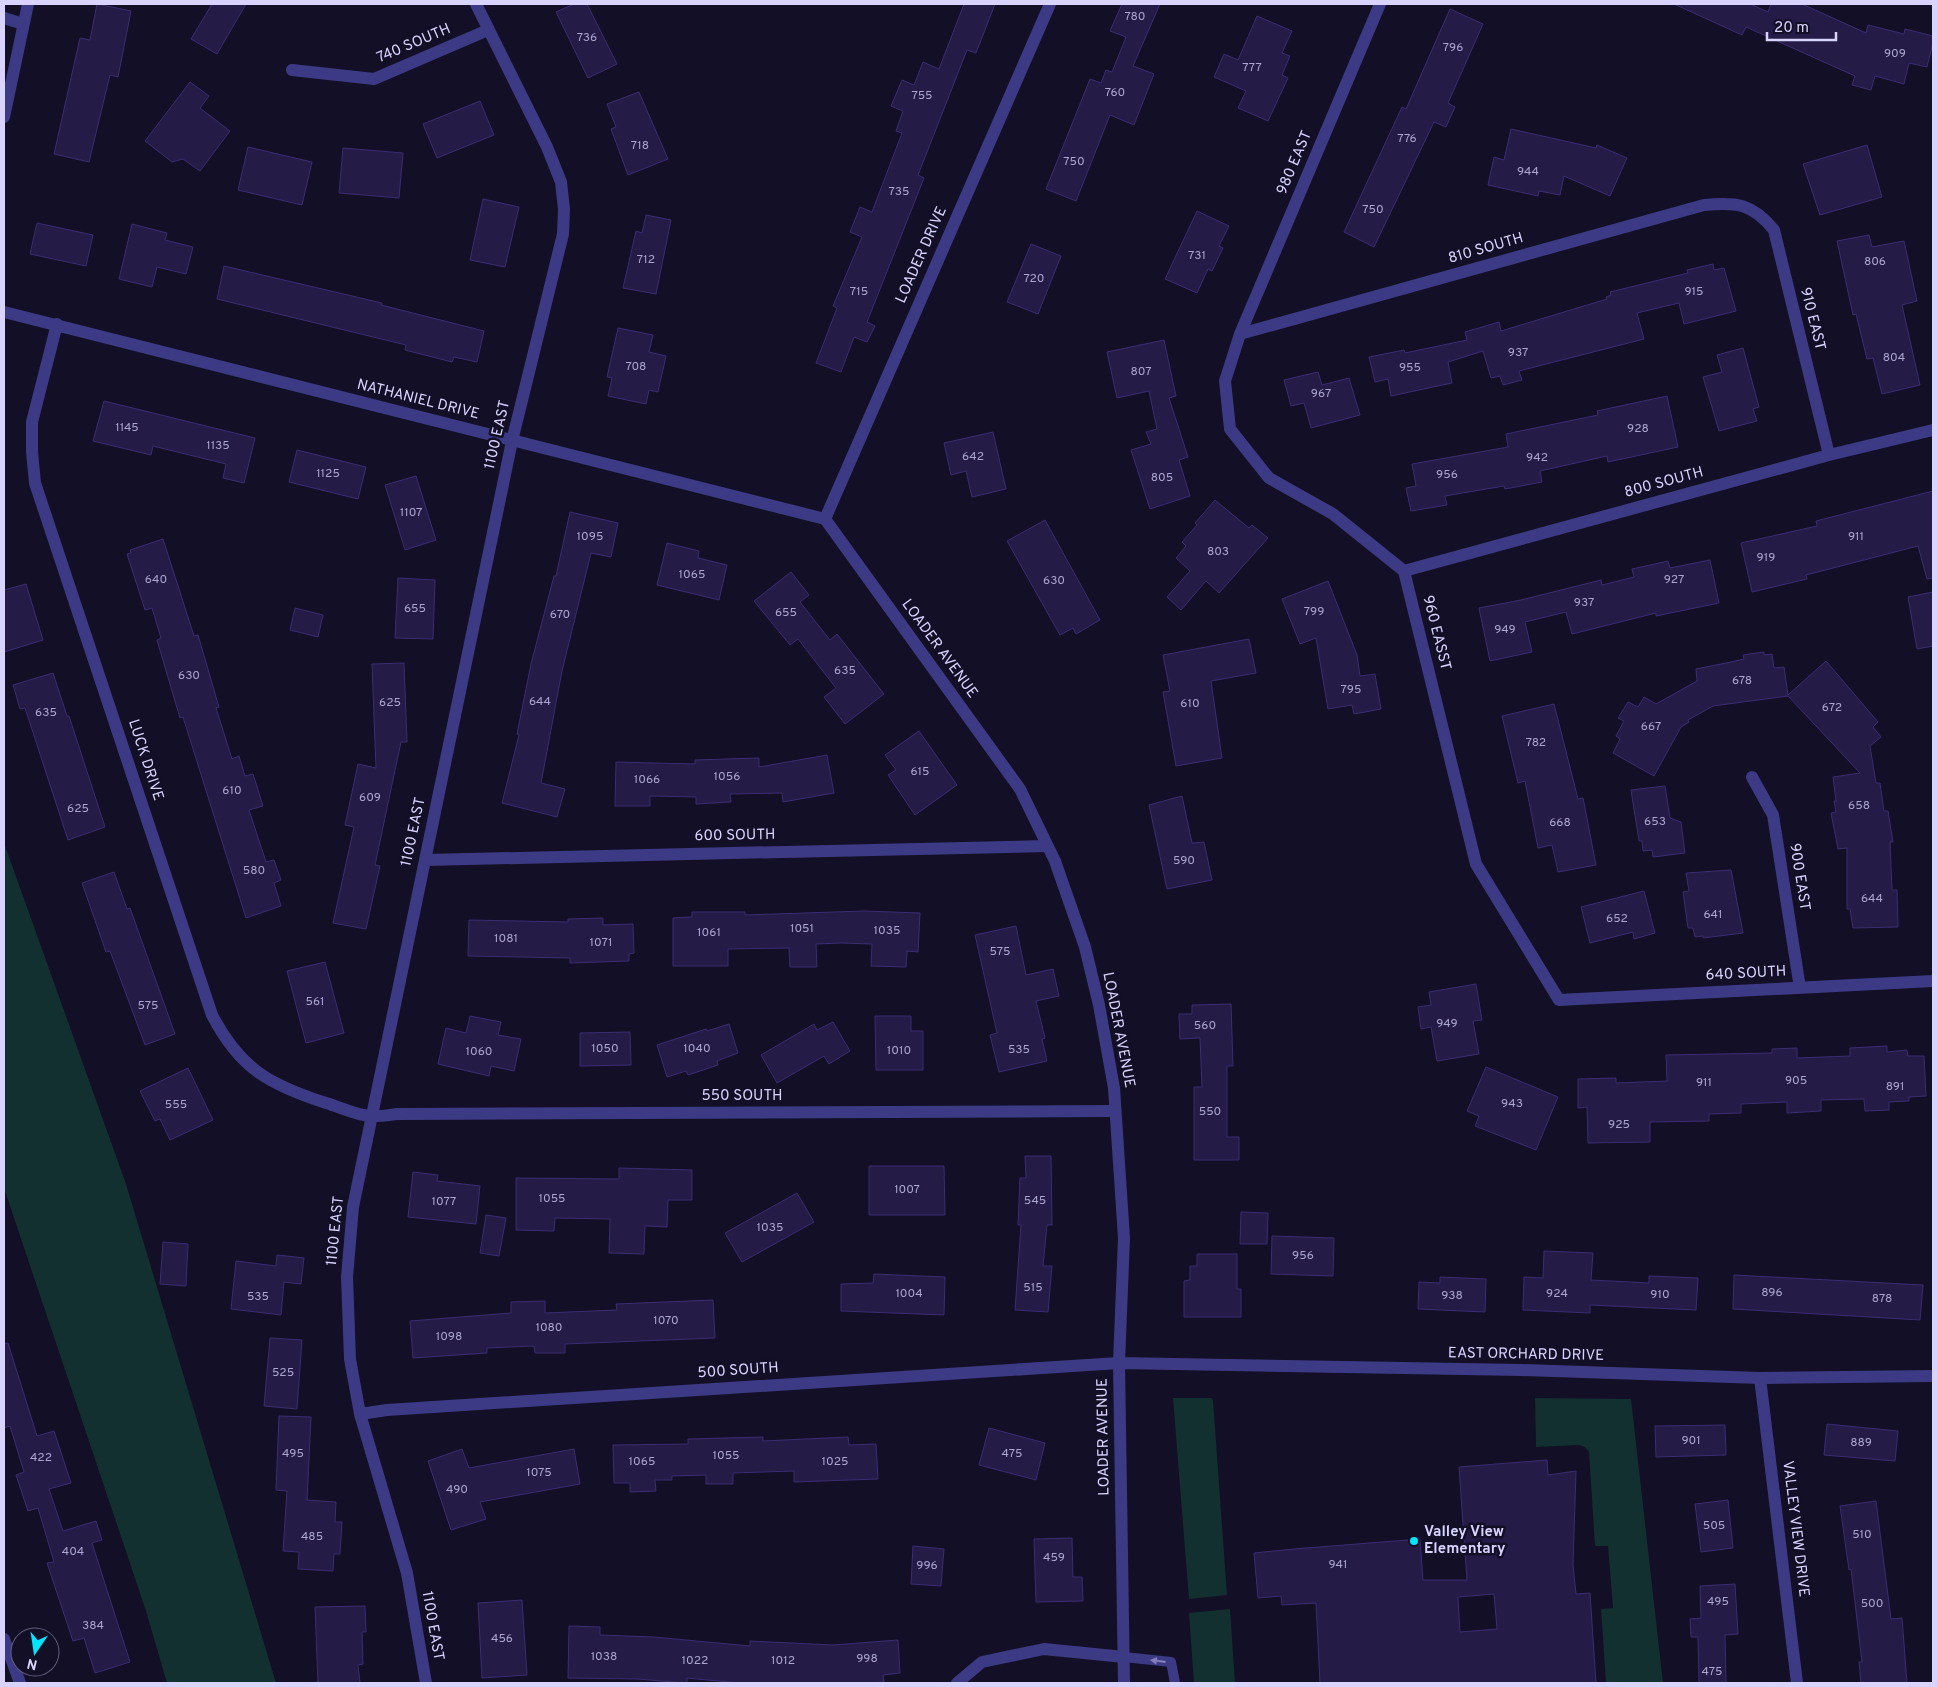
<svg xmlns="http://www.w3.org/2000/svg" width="1937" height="1687" viewBox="0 0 1937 1687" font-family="Overpass,sans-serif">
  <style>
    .grass { fill: #12302f }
    .building { fill: #241b47; stroke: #3b2d73; fill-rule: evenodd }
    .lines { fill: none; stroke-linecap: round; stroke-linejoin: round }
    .service { stroke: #3d3a85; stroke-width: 10 }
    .minor { stroke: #3d3a85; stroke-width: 12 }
    .tertiary { stroke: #3d3a85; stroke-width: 12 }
    .oneway { fill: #837fbc }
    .poi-dot { fill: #00e5ff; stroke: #130f26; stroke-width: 2 }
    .labels { text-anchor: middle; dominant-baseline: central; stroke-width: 5; stroke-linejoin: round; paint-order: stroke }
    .number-label { font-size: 12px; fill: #aca6d1 }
    .street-label { font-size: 15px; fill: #d9d4ff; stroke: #130f26 }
    .poi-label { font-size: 15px; font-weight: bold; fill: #d9d4ff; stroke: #130f26; text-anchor: start }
  </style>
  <rect width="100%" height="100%" fill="#130f26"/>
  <path class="grass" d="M4,843L126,1184L276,1683H167L146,1611L4,1188Z
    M1173,1398H1211L1213,1400L1227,1595L1189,1599Z
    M1535,1398L1631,1399L1663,1683H1606L1601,1609L1613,1608L1608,1546H1595L1589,1452L1585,1447L1579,1445L1536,1447Z
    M1230,1609L1235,1683H1194L1189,1613Z"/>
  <path class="building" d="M97,4L131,11L118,77L110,75L89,162L54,154L80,38L90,40Z
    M212,4H246L217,54L191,39Z
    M574,4H587L617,64L588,78L556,12Z
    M964,4H995L976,53L967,50L918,175L924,178L867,322L875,326L867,342L854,337L841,372L816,363L837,308L833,306L862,237L850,232L860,207L872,212L902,133L896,131L903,111L891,106L902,80L914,85L923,62L939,69Z
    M1122,4H1160L1133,66L1154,74L1134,125L1110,115L1076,201L1046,189L1090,79L1101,83L1106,70L1112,72L1126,37L1110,31Z
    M1674,4H1750L1768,12L1771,4H1802L1866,33L1868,25L1904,34L1905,29L1933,36V43L1927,67L1909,63L1904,84L1875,76L1871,90L1852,85L1855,76L1746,27L1742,35Z
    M1450,9L1483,24L1448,103L1455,107L1446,127L1434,122L1374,247L1344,232L1402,107L1406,109Z
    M1257,16L1292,31L1282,53L1290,56L1282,75L1288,78L1268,121L1238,108L1246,91L1214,77L1224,54L1238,60Z
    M190,82L209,96L200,108L230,131L200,171L183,159L172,162L145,141Z
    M639,92L668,159L628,175L611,129L616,127L607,104Z
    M480,101L494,135L437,158L423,124Z
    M1511,129L1596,148L1597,145L1627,158L1610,196L1564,176L1560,195L1539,191L1538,196L1488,185L1494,157L1504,160Z
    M1867,145L1882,197L1820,215L1803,164Z
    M248,147L312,162L302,205L238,190Z
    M343,148L403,153L399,198L339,193Z
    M483,199L519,207L505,267L470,260Z
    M1197,211L1229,226L1219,246L1223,248L1212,271L1208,269L1197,293L1165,279Z
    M646,215L671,220L656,294L623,288L636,231L642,233Z
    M37,223L93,235L86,266L30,254Z
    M132,224L167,233L165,240L193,247L186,274L157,267L152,287L119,279Z
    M1869,235L1872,247L1904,241L1917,301L1902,305L1920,385L1882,394L1873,358L1867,359L1856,314L1853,315L1837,241Z
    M1031,244L1061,256L1038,314L1007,302Z
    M1713,264L1714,270L1724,268L1736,311L1684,324L1679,303L1637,313L1644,339L1519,371L1522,380L1503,385L1500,376L1491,378L1483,351L1448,362L1452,383L1391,396L1388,379L1375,382L1369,357L1404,350L1405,353L1467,340L1465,332L1499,322L1501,331L1607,299L1606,297L1611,295L1610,292L1688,273L1687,270Z
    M224,266L382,303L381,305L484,331L477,362L454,357L452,362L405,350L406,345L217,299Z
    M618,328L653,335L649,352L666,356L658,392L649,390L646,404L608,396L612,378L607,377Z
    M1164,340L1176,396L1169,398L1188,457L1179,460L1190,496L1150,509L1131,450L1151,444L1146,432L1157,429L1149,391L1117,398L1107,352Z
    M1743,348L1759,407L1753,409L1757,421L1719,431L1703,377L1722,372L1717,355Z
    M1318,372L1322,385L1349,378L1360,415L1311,428L1304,403L1291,406L1284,380Z
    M1667,396L1678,447L1608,462L1607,456L1540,471L1542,482L1505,489L1504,486L1445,496L1447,505L1411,511L1406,488L1416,486L1412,464L1508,447L1506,434L1598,415L1597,411Z
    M104,401L255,438L244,483L223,478L226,464L153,446L151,455L93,441Z
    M993,432L1006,489L972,497L966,471L951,475L944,443Z
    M297,450L366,467L358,499L289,482Z
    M416,476L436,540L405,550L385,485Z
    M1933,491V578L1927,579L1918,546L1806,575L1807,579L1752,592L1741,543L1817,526L1816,521Z
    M1215,500L1249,528L1252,525L1268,538L1219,593L1206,581L1181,610L1167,597L1190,571L1176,558L1186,546L1182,542L1197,525L1195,523Z
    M570,512L618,523L611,557L591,553L562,671L541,783L565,789L557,817L502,803L519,735L517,734L531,664L554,576H556Z
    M1045,520L1100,620L1076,634L1073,628L1060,635L1007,541Z
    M163,539L194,636L198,635L219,707L216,708L232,759L239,756L245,776L253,774L263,806L249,810L266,862L274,860L281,880L274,883L281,906L246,918L183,717L180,718L157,640L161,638L152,608L145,610L127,554L131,553L130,550Z
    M667,543L699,551L698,558L727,565L719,600L657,585Z
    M1710,560L1719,603L1656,616V613L1572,634L1566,612L1525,622L1532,652L1490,661L1479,608L1521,600L1601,580L1602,585L1634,577L1632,569L1668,561L1670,568Z
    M791,572L809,595L800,602L830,640L837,634L884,694L845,724L824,697L836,688L798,639L790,645L754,601Z
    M398,578L435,580L433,639L395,638Z
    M1328,581L1357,655L1360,676L1375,674L1381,709L1354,714L1352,705L1328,709L1316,638L1300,644L1282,599Z
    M26,584L43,640L4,652V590Z
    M1933,592V646L1917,649L1908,597Z
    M295,608L323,615L318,637L290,630Z
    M1249,639L1256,673L1211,681L1222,758L1176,766L1163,692L1170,691L1163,655Z
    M1764,652V655L1772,654L1774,668L1784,667L1788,695L1826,661L1878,722L1873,727L1881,737L1870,746L1876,783H1880L1884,811H1888L1893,842H1890L1892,890H1897L1898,927L1853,928L1850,909H1847V848L1838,849L1831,813L1836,812L1834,801H1836L1833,777L1860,773L1788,696L1713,706L1688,720L1689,722L1681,727L1654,776L1613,753L1620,739L1616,736L1624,721L1618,718L1628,702L1638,707L1644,697L1656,704L1697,681L1696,669L1731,662L1744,659L1743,655Z
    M404,663L407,742H401L375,865L380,866L366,929L333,923L354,827L345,825L358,764L376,768L372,664Z
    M53,673L67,716H69L105,827L68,840L25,708L20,709L13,685Z
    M1554,704L1578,799L1583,798L1596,865L1558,872L1552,845L1538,848L1525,781L1518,783L1502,716Z
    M919,731L957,785L915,815L888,775L896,770L885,755Z
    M827,755L834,793L783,802L782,793L730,794L731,802L696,804V797L650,796V806H615L616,762L695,764V760L759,758V767Z
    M1665,786L1670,818L1681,822L1685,853L1653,857L1652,850L1643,851L1642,841H1639L1631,790Z
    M1182,796L1192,843L1204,842L1212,880L1167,889L1149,805Z
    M1731,870L1743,933L1703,938V936L1695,937L1693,928H1688L1683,892L1689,891L1686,873Z
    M114,872L127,909L130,908L175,1034L145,1045L110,951L106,952L82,883Z
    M1644,891L1655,933L1634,939L1633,932L1590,943L1581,907Z
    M864,911L920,913L918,952L907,951L906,967L871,966L872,944L841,943L816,944L817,967H790L789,948L728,949V966H673V918L692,917V912H745V915Z
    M603,918V925L633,924L634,953L629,954V961L570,963V958L468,956L469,920L568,922V919Z
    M1016,926L1026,975L1053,969L1059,996L1036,1001L1045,1038L1042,1039L1047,1061L999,1072L990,1035L997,1033L975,935Z
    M325,962L344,1033L306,1043L287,971Z
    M1476,984L1482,1020L1473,1021L1479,1054L1437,1061L1431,1027L1421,1029L1418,1007L1431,1005L1429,992Z
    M1231,1004L1233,1066H1227V1137H1239V1160H1194V1087H1202L1200,1038L1180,1039L1179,1014H1192V1005Z
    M470,1016L501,1022L498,1035L521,1039L514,1071L491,1066L489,1076L438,1064L446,1028L466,1033Z
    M875,1016H911V1031H923V1070H876Z
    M833,1022L850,1051L829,1064L824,1056L777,1083L761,1055L814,1024L817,1030Z
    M729,1024L738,1053L717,1061L718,1065L688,1075L686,1071L667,1077L657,1045L706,1029L707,1031Z
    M630,1032L631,1065L580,1066V1033Z
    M1887,1046V1052L1907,1050L1908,1056H1924L1926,1096L1909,1097V1101L1889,1102V1110L1865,1111L1864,1099L1821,1100V1111L1787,1113V1102L1741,1104V1113L1709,1114V1121L1650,1122V1142L1588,1143L1587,1107L1578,1108V1079L1616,1078V1083L1667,1081L1666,1055L1772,1053V1049L1797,1048V1058L1850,1056V1048Z
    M1486,1067L1558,1097L1536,1150L1475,1126L1479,1116L1467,1111Z
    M188,1068L213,1120L170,1140L160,1119L155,1121L140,1091Z
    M1025,1156H1051L1052,1225H1047L1043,1266H1052L1048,1312L1015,1310L1021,1225H1018L1020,1178H1026Z
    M869,1166H944L945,1215H869Z
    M619,1168L692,1170V1200H668L667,1227L645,1226L644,1254L609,1253L610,1219L555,1218L554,1231L516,1230V1178L619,1179Z
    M413,1172L438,1175L437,1181L480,1186L476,1224L408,1217Z
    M797,1193L814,1222L742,1262L725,1233Z
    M1241,1212L1268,1213L1267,1244H1240Z
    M486,1215L506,1218L499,1256L480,1253Z
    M1272,1236L1334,1238L1333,1276L1271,1274Z
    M163,1242L188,1244L186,1286L160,1284Z
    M1544,1251L1593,1253L1591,1280L1649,1283V1276L1698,1278L1696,1310L1590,1305V1313L1523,1310L1524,1277L1543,1278Z
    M1197,1254H1237V1289H1241V1317H1184V1281L1190,1280V1266H1197Z
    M277,1255L304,1258L301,1284L284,1282L281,1315L231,1309L236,1261L276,1266Z
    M874,1274L945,1277L944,1315L841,1311V1284L873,1283Z
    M1734,1275L1923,1285L1920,1320L1733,1309Z
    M1440,1277L1486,1279L1485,1312L1418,1309L1419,1282L1440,1283Z
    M713,1300L715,1338L565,1344V1353H535L534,1346L487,1348V1353L413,1358L410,1321L511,1313V1302L545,1301V1313L617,1310L616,1304Z
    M270,1338L302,1340L297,1409L264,1406Z
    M8,1343L37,1436L54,1431L71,1483L49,1489L63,1531L96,1521L102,1540L92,1543L130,1662L95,1673L84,1638L73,1641L47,1563L54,1562L38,1508L28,1511L16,1475L24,1472L10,1426L4,1428V1344Z
    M279,1416L311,1417L307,1500L336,1502L335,1522H342L340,1554H334L333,1571L298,1569L299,1552L283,1551L287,1491L276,1490Z
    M1827,1424L1898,1431L1895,1461L1824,1455Z
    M1725,1425L1726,1455L1656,1457L1655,1426Z
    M989,1428L1045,1443L1036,1480L979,1465Z
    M763,1437V1441L848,1437L849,1445L876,1444L878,1479L794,1482V1471L733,1473V1484H706V1475L672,1476V1480H655L656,1491L630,1492V1483H614L613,1445L688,1444V1439Z
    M462,1449L469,1468L574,1449L580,1484L480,1502L486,1519L451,1530L428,1461Z
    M1547,1460L1548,1475L1576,1471L1573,1565L1576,1594L1590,1593L1596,1683H1320L1316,1603L1282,1605L1281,1596L1258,1598L1254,1553L1294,1549L1420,1539L1423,1580H1467L1459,1467ZM1494,1594L1497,1629L1460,1632L1458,1597Z
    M1728,1500L1733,1548L1701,1552L1695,1504Z
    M1876,1501L1891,1619L1902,1618L1907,1683H1861L1859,1662H1862L1851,1569L1849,1570L1840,1506Z
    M1072,1538L1073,1577H1082L1083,1601L1036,1602L1034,1539Z
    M913,1546L944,1549L941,1586L911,1584Z
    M1735,1584L1738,1634L1725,1635L1726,1683H1699L1698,1637H1691L1690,1619L1701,1618L1700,1586Z
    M522,1600L527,1675L482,1678L478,1603Z
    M365,1606L366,1632H362L363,1664L358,1665L360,1683H318L315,1607Z
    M569,1626L600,1627V1635L654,1637L750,1646V1641L833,1645L898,1640L900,1673L883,1675L884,1682L861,1683H739L687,1678V1683H684L638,1679L568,1678Z"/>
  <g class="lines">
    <path class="service" d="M1124,1657L1171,1662L1175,1683"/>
    <path class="minor" d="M1380,4L1240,334L1225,381L1230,429L1269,478L1333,514L1404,571L1476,864L1559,1000L1933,981
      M4,18L23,24
      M292,70L374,79L488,30
      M4,117L28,4
      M57,324L32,422V452L35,483L212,1015C240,1069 270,1085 326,1103C340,1107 356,1115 370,1116C378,1117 389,1115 397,1114L1114,1111
      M1240,334L1704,205C1736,202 1752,203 1774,230L1829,455
      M825,519L1050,4
      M1404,571L1829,455L1933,430
      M1752,777L1773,815L1800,988
      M425,860L1046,846
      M1760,1378L1797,1683
      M360,1414L387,1410L1119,1363
      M426,1683L407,1573L360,1414L350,1359L347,1277L353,1207L512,441L563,234L564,209L561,182L547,147L476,4
      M957,1683L982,1662L1044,1649L1124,1657"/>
    <path class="tertiary" d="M4,312L825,519L1020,789L1055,861L1085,947L1099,1005L1114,1088L1124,1238L1119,1363L1124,1683
      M1119,1363L1521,1370L1760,1378L1933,1376
      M4,1639L20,1683"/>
  </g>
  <defs><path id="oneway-solid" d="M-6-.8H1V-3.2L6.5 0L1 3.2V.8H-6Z" transform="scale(1.25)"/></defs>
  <use class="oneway" href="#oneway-solid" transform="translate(1158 1661) rotate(-173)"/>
  <circle class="poi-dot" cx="1414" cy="1541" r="5"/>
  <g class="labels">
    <g class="number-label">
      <text x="1135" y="17">780</text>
      <text x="587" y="38">736</text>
      <text x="1453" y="48">796</text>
      <text x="1895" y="54">909</text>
      <text x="1252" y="68">777</text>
      <text x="1115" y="93">760</text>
      <text x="922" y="96">755</text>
      <text x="1407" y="139">776</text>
      <text x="640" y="146">718</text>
      <text x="1074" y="162">750</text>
      <text x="1528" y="172">944</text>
      <text x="899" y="192">735</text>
      <text x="1373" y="210">750</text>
      <text x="1197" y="256">731</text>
      <text x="646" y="260">712</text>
      <text x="1875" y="262">806</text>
      <text x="1034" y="279">720</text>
      <text x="859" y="292">715</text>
      <text x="1694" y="292">915</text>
      <text x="1518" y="353">937</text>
      <text x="1894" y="358">804</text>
      <text x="636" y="367">708</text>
      <text x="1410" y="368">955</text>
      <text x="1141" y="372">807</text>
      <text x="1321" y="394">967</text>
      <text x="127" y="428">1145</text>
      <text x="1638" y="429">928</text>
      <text x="218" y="446">1135</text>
      <text x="973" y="457">642</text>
      <text x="1537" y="458">942</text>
      <text x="328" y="474">1125</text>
      <text x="1447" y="475">956</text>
      <text x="1162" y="478">805</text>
      <text x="411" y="513">1107</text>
      <text x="590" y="537">1095</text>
      <text x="1856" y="537">911</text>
      <text x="1218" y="552">803</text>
      <text x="1766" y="558">919</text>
      <text x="692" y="575">1065</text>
      <text x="156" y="580">640</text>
      <text x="1674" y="580">927</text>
      <text x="1054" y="581">630</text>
      <text x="1584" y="603">937</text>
      <text x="415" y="609">655</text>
      <text x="1314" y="612">799</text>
      <text x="786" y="613">655</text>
      <text x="560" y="615">670</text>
      <text x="1505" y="630">949</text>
      <text x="845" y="671">635</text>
      <text x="189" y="676">630</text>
      <text x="1742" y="681">678</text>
      <text x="1351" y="690">795</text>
      <text x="540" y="702">644</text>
      <text x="390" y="703">625</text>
      <text x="1190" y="704">610</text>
      <text x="1832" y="708">672</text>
      <text x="46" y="713">635</text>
      <text x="1651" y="727">667</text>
      <text x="1536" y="743">782</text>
      <text x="920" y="772">615</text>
      <text x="727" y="777">1056</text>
      <text x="647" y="780">1066</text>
      <text x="232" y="791">610</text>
      <text x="370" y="798">609</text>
      <text x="1859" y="806">658</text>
      <text x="78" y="809">625</text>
      <text x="1655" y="822">653</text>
      <text x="1560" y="823">668</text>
      <text x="1184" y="861">590</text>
      <text x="254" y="871">580</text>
      <text x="1872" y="899">644</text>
      <text x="1713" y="915">641</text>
      <text x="1617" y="919">652</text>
      <text x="802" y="929">1051</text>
      <text x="887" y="931">1035</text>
      <text x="709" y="933">1061</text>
      <text x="506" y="939">1081</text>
      <text x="601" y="943">1071</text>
      <text x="1000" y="952">575</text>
      <text x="315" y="1002">561</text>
      <text x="148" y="1006">575</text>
      <text x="1447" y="1024">949</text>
      <text x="1205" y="1026">560</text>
      <text x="605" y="1049">1050</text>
      <text x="697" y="1049">1040</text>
      <text x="1019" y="1050">535</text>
      <text x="899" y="1051">1010</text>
      <text x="479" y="1052">1060</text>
      <text x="1796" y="1081">905</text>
      <text x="1704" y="1083">911</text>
      <text x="1895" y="1087">891</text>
      <text x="1512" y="1104">943</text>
      <text x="176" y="1105">555</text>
      <text x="1210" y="1112">550</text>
      <text x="1619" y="1125">925</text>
      <text x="907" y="1190">1007</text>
      <text x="552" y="1199">1055</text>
      <text x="1035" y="1201">545</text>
      <text x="444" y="1202">1077</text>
      <text x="770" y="1228">1035</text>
      <text x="1303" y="1256">956</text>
      <text x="1033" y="1288">515</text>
      <text x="1772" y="1293">896</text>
      <text x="909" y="1294">1004</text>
      <text x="1557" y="1294">924</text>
      <text x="1660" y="1295">910</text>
      <text x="1452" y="1296">938</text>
      <text x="258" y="1297">535</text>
      <text x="1882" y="1299">878</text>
      <text x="666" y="1321">1070</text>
      <text x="549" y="1328">1080</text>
      <text x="449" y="1337">1098</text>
      <text x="283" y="1373">525</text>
      <text x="1691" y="1441">901</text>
      <text x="1861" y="1443">889</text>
      <text x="293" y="1454">495</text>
      <text x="1012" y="1454">475</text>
      <text x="726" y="1456">1055</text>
      <text x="41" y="1458">422</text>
      <text x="642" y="1462">1065</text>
      <text x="835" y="1462">1025</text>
      <text x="539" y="1473">1075</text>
      <text x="457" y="1490">490</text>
      <text x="1714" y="1526">505</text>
      <text x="1862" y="1535">510</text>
      <text x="312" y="1537">485</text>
      <text x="73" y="1552">404</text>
      <text x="1054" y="1558">459</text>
      <text x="1338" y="1565">941</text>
      <text x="927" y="1566">996</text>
      <text x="1718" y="1602">495</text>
      <text x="1872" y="1604">500</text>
      <text x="93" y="1626">384</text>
      <text x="502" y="1639">456</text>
      <text x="604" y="1657">1038</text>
      <text x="867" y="1659">998</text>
      <text x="695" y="1661">1022</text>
      <text x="783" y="1661">1012</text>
      <text x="1712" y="1672">475</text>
    </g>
    <g class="street-label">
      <text transform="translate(414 44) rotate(-23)">740 SOUTH</text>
      <text transform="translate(1295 163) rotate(-67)">980 EAST</text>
      <text transform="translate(1486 249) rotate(-16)">810 SOUTH</text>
      <text transform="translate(922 255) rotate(-66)">LOADER DRIVE</text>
      <text transform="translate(1812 319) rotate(76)">910 EAST</text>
      <text transform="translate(418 400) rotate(14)">NATHANIEL DRIVE</text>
      <text transform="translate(498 435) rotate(-77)">1100 EAST</text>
      <text transform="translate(1664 483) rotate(-15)">800 SOUTH</text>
      <text transform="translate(1436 633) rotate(76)">960 EASST</text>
      <text transform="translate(939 649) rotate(54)">LOADER AVENUE</text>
      <text transform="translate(145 760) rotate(72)">LUCK DRIVE</text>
      <text transform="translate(414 832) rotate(-78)">1100 EAST</text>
      <text transform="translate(735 836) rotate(-1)">600 SOUTH</text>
      <text transform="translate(1799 877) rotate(81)">900 EAST</text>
      <text transform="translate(1746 974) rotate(-3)">640 SOUTH</text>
      <text transform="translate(1118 1030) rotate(79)">LOADER AVENUE</text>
      <text x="742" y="1096">550 SOUTH</text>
      <text transform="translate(336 1231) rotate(-84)">1100 EAST</text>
      <text transform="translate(1526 1355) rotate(1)">EAST ORCHARD DRIVE</text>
      <text transform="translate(738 1371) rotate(-4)">500 SOUTH</text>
      <text transform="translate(1104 1437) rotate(-91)">LOADER AVENUE</text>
      <text transform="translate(1795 1529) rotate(83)">VALLEY VIEW DRIVE</text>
      <text transform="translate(432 1626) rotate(80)">1100 EAST</text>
    </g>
    <g class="poi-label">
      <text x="1424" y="1532">Valley View<tspan x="1424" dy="17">Elementary</tspan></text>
    </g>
  </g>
  <rect width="1937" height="1687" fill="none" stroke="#d9d4ff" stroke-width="10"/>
  <g transform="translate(35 1652) rotate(193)"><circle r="24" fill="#130f26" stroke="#625e7d"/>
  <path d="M0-4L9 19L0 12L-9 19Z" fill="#00e5ff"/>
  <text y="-8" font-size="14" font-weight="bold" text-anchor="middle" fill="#d9d4ff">N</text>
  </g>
  <path d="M1767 32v8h69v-8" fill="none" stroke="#d9d4ff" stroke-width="2.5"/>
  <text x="1774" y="32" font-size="15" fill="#d9d4ff" stroke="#130f26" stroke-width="4" paint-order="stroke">20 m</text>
</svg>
